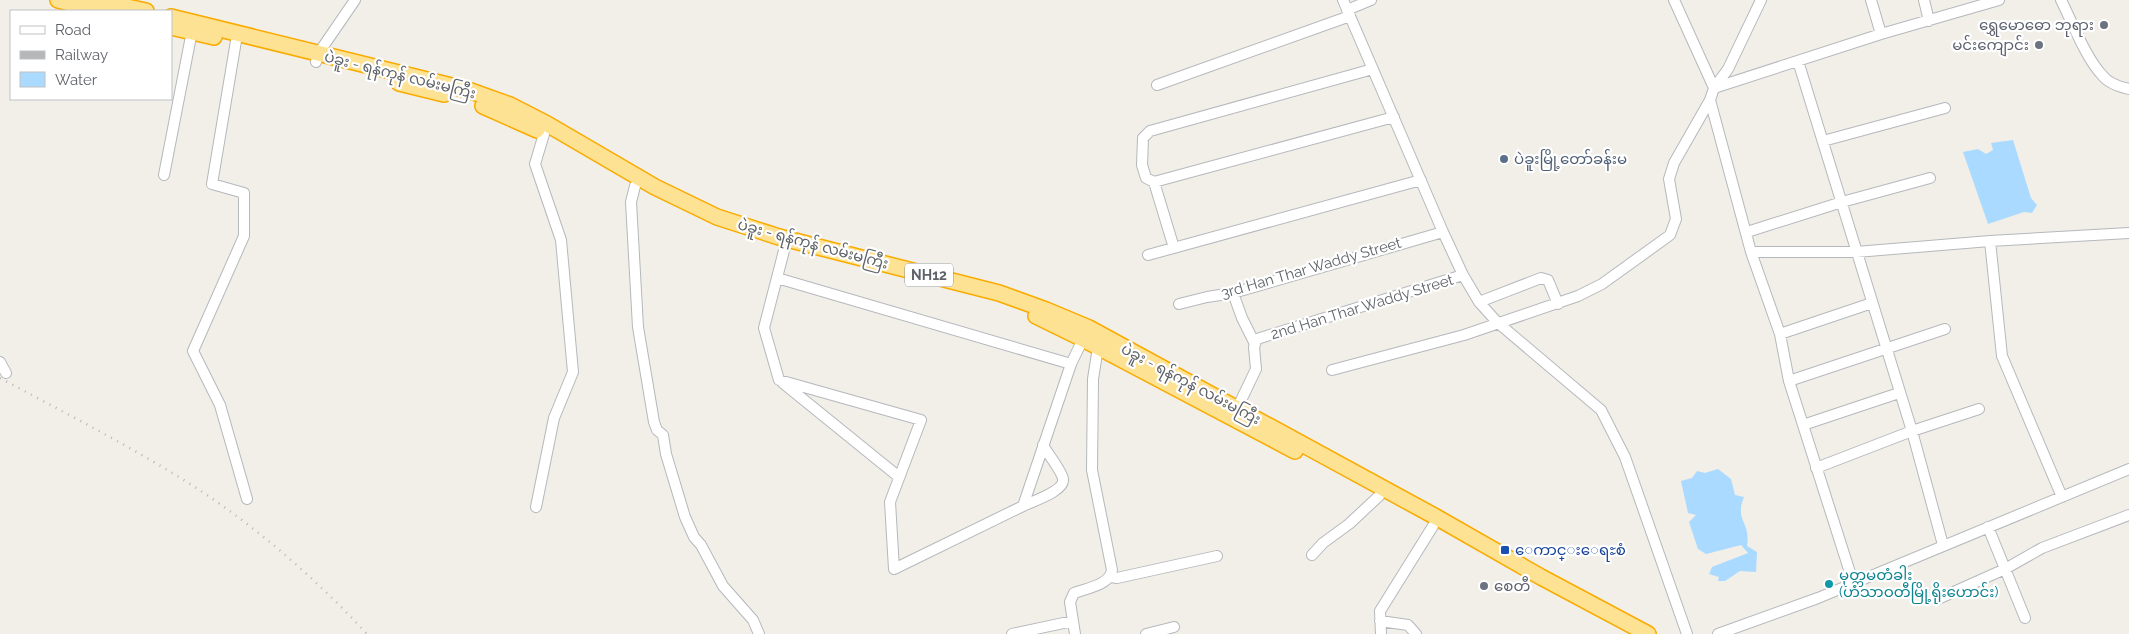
<svg xmlns="http://www.w3.org/2000/svg" width="2129" height="634" viewBox="0 0 2129 634" font-family="Raleway,'Noto Sans Myanmar',sans-serif">
  <style>
    .water { fill: #aadaff }
    .lines { fill: none; stroke-linecap: round; stroke-linejoin: round }
    .minor-casing { stroke: #b5b8bc; stroke-width: 12 }
    .highway-casing { stroke: #f9ab00; stroke-width: 18 }
    .minor { stroke: #fff; stroke-width: 10 }
    .highway { stroke: #fde293; stroke-width: 15 }
    .rail { stroke: #b6b7b8; stroke-width: 2.5; stroke-dasharray: 1 6; stroke-linecap: butt }
    .worship-dot { fill: #6b7280; stroke: #fff; stroke-width: 2 }
    .service-dot { fill: #5c6f8a; stroke: #fff; stroke-width: 2 }
    .transit-dot { fill: #1a4fb4; stroke: #fff; stroke-width: 2 }
    .culture-dot { fill: #0f9aa8; stroke: #fff; stroke-width: 2 }
    .labels { text-anchor: middle; dominant-baseline: central; stroke-width: 4.5; stroke-linejoin: round; paint-order: stroke }
    .shield { fill: #fff; stroke: #8f9295; stroke-width: 1 }
    .shield-label { font-size: 14px; font-weight: bold; fill: #5f6368 }
    .worship-label { font-size: 15px; fill: #5b616d; stroke: #fff; text-anchor: end }
    .street-label { font-size: 15px; fill: #5f6368; stroke: #fff }
    .service-label { font-size: 15px; fill: #4e5e75; stroke: #fff; text-anchor: start }
    .transit-label { font-size: 15px; fill: #164399; stroke: #fff; text-anchor: start }
    .culture-label { font-size: 15px; fill: #0d838f; stroke: #fff; text-anchor: start }
  </style>
  <rect width="100%" height="100%" fill="#f1efe8"/>
  <path class="water" d="M2013,140L2031,198L2037,205L2032,213L2024,212L1988,224L1963,152L1978,149L1986,154L1993,150L1991,143Z
    M1718,469L1731,479L1735,495L1744,497C1734,521 1751,521 1747,546L1757,552L1756,572L1740,571L1725,581H1718L1719,577L1709,574L1712,567L1748,553L1741,545L1706,554L1698,549L1689,522L1696,515L1688,513L1681,481L1692,478L1697,471L1705,473Z"/>
  <g class="lines">
    <defs>
      <path id="minor" d="M1343,0L1443,232L1463,275L1479,302L1497,322L1601,410L1625,457L1687,634
        M1674,0L1714,88L1881,34L1999,0
        M1871,0L1881,34
        M1924,0L1929,21
        M2061,0C2072,22 2086,58 2102,75C2108,83 2120,87 2129,89
        M1347,10L1371,0
        M236,41L212,184L244,193V236L193,351L220,405L247,499
        M1798,61L1912,431L1943,545
        M316,62L318,54L355,0
        M1373,69L1150,131L1143,138L1142,165L1146,178L1154,182L1394,117
        M1157,85L1350,16
        M1710,100L1751,252L1780,334L1789,381L1853,582
        M1823,141L1945,108
        M164,175L193,26
        M1154,182L1174,248
        M635,186L631,202L638,327L654,422L657,430L663,435L666,454L685,517L694,537L701,545L723,586L753,620L759,634
        M1747,232L1842,202L1930,178
        M787,239L764,328L779,380L921,420L890,502L894,569L1023,506L1071,364L1083,339
        M1751,252H1856L1990,241
        M1148,255L1421,180
        M777,278L1071,364
        M1233,293L1242,318L1254,342
        M1479,302L1541,278L1548,280L1558,304
        M1179,304L1207,297L1233,293L1443,232
        M1780,334L1872,303
        M0,362L6,373
        M1332,370L1464,335L1578,296L1602,284L1670,235L1676,219L1669,179L1674,163L1710,100L1714,88L1728,69L1761,0
        M1789,381L1945,329
        M783,383L899,477
        M1235,413L1256,369L1254,347L1257,339L1463,275
        M1803,425L1899,393
        M1816,468L1912,431L1979,409
        M2062,497L2002,356L1990,241L2129,233
        M1023,506C1033,501 1065,491 1063,479C1062,471 1047,453 1043,445
        M536,507L554,418L573,372L561,240L535,164L547,124
        M1988,527L2025,618
        M1312,555L1323,543L1349,524L1379,496
        M1111,577L1117,578L1217,556
        M1938,599L2005,569L2042,548L2129,515
        M1380,621L1408,625L1416,634
        M1012,634L1073,621
        M1075,634L1070,602L1074,593C1087,588 1110,585 1112,570L1092,470L1093,379L1099,341
        M1146,634L1174,627
        M1381,634L1380,611L1433,526
        M1718,634L1818,598L2129,469"/>
      <path id="highway" d="M58,0L103,11
        M93,0L146,11
        M171,17L468,90L510,105L547,124L655,187L717,217L779,237L999,293L1046,310L1089,328L1436,517L1541,577L1648,634
        M171,27L214,37
        M399,83L444,94
        M483,106L537,130
        M1036,316L1083,339L1295,451"/>
    </defs>
    <use href="#minor" class="minor-casing"/>
    <use href="#highway" class="highway-casing"/>
    <use href="#minor" class="minor"/>
    <use href="#highway" class="highway"/>
    <path class="rail" d="M0,378C67,414 134,448 198,489C260,530 317,580 367,634"/>
  </g>
  <g class="worship-dot">
    <circle cx="2104" cy="25" r="5"/>
    <circle cx="2039" cy="45" r="5"/>
    <circle cx="1484" cy="586" r="5"/>
  </g>
  <circle class="service-dot" cx="1504" cy="159" r="5"/>
  <rect class="transit-dot" x="1500" y="545" width="10" height="10" rx="2.5"/>
  <circle class="culture-dot" cx="1829" cy="584" r="5"/>
  <g class="labels">
    <rect class="shield" x="905" y="263.5" width="48" height="23" rx="4"/>
    <g class="shield-label">
      <text x="929" y="275">NH12</text>
    </g>
    <g class="worship-label">
      <text x="2094" y="25">ရွှေမောဓော ဘုရား</text>
      <text x="2029" y="45">မင်းကျောင်း</text>
      <text x="1494" y="586" text-anchor="start">စေတီ</text>
    </g>
    <g class="street-label">
      <text transform="translate(400 75) rotate(14)">ပဲခူး - ရန်ကုန် လမ်းမကြီး</text>
      <text transform="translate(813 244) rotate(15)">ပဲခူး - ရန်ကုန် လမ်းမကြီး</text>
      <text transform="translate(1311 268) rotate(-16)">3rd Han Thar Waddy Street</text>
      <text transform="translate(1362 307) rotate(-17)">2nd Han Thar Waddy Street</text>
      <text transform="translate(1191 384) rotate(28)">ပဲခူး - ရန်ကုန် လမ်းမကြီး</text>
    </g>
    <g class="service-label">
      <text x="1514" y="159">ပဲခူးမြို့တော်ခန်းမ</text>
    </g>
    <g class="transit-label">
      <text x="1515" y="550">ေကာင္းေရႊစံ</text>
    </g>
    <g class="culture-label">
      <text x="1839" y="575">မုတ္တမတံခါး<tspan x="1839" dy="17">(ဟံသာဝတီမြို့ရိုးဟောင်း)</tspan></text>
    </g>
  </g>
  <rect x="10" y="10" width="162" height="90" fill="#ffffff" stroke="#bfc1c3"/>
  <rect x="20" y="26" width="25" height="8" fill="#ffffff" stroke="#bfc1c3"/>
  <text x="55" y="35" font-size="15" fill="#5f6368">Road</text>
  <rect x="20" y="51" width="25" height="8" fill="#b6b7b8" stroke="#bfc1c3"/>
  <text x="55" y="60" font-size="15" fill="#5f6368">Railway</text>
  <rect x="20" y="72" width="25" height="15" fill="#aadaff" stroke="#bfc1c3"/>
  <text x="55" y="85" font-size="15" fill="#5f6368">Water</text>
</svg>
